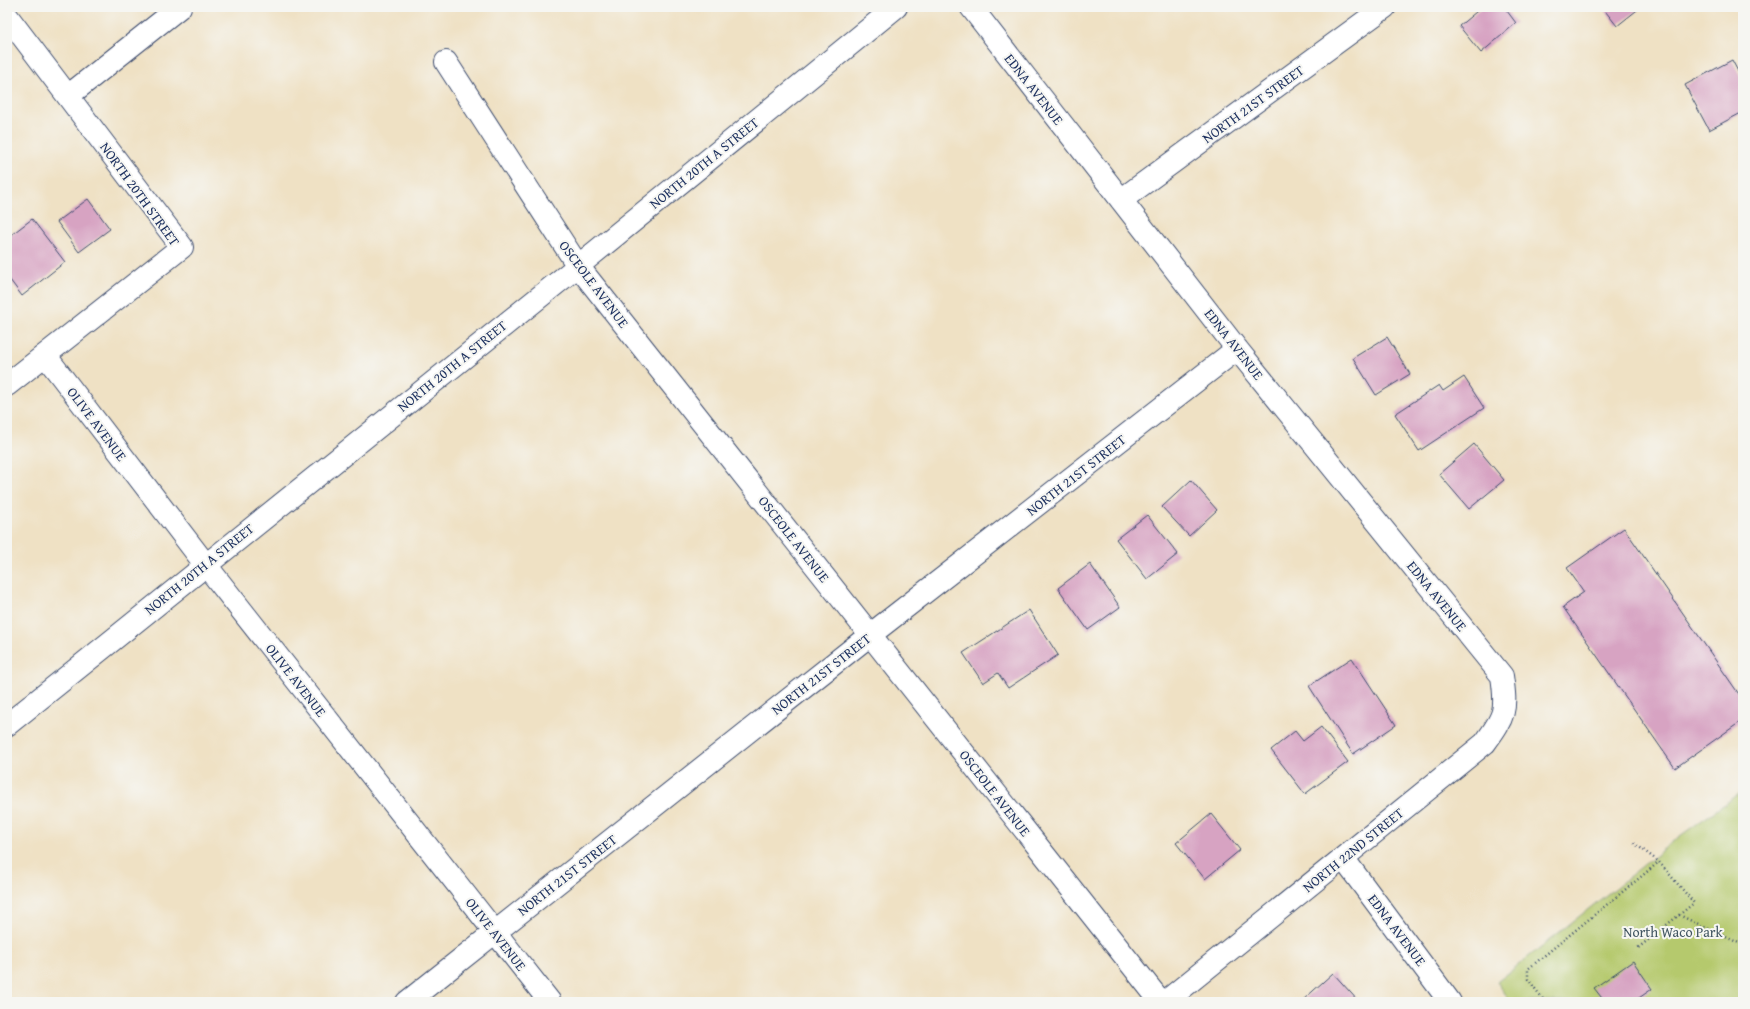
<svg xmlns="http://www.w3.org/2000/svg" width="1750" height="1009" viewBox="0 0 1750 1009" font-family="'Gentium Book Plus',serif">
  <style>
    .green { fill: #b5c96d; stroke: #687c66 }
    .building { fill: #d7a3c2 }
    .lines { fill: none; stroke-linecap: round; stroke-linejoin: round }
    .street-casing { stroke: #3b4a6d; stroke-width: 24 }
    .path { stroke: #3b4a6d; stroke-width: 2.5; stroke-dasharray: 1 3; stroke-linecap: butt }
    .street { stroke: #fff; stroke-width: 22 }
    .labels { text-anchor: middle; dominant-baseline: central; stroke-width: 4; stroke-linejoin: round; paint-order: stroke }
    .street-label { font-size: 14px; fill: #1b2f5e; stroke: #f6f6f2 }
    .park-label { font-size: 14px; fill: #425662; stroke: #f6f6f2 }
  </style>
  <rect width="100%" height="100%" fill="#f6f6f2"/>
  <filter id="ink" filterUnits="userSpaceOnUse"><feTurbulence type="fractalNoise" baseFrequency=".025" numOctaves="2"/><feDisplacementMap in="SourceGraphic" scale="8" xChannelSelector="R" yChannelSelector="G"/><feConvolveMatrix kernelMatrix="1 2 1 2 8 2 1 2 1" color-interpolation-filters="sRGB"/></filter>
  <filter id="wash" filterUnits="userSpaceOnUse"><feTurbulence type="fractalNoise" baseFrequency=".012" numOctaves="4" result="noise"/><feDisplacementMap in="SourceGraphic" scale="16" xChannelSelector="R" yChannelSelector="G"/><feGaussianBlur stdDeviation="0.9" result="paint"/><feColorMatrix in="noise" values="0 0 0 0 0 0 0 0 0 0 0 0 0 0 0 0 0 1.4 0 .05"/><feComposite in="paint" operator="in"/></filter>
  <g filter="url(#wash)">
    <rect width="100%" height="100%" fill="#efe1c4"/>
    <path class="green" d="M1743,791V1002H1511L1497,982L1680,836Z"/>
    <g id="blocks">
      <path class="building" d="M1482,7H1504L1516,23L1481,53L1459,26Z
        M1602,7H1641L1617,26Z
        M1732,60L1743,81V112L1709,130L1685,85Z
        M88,199L110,229L79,252L57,222Z
        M32,219L65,262L22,296L7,276V238Z
        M1387,337L1410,374L1376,395L1353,358Z
        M1464,377L1484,408L1419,451L1395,414L1439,385L1443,391Z
        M1474,444L1504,480L1469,509L1439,474Z
        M1191,480L1217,510L1189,536L1162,507Z
        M1147,515L1178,554L1147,579L1116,539Z
        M1624,528L1743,700V720L1675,768L1563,607L1584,592L1567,568Z
        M1090,564L1120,607L1088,630L1058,588Z
        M1029,610L1058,655L1008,688L998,673L983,683L963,653Z
        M1352,658L1396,725L1353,754L1309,686Z
        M1321,727L1348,762L1305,794L1271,750L1295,731L1303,741Z
        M1211,814L1240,850L1205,879L1176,843Z
        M1633,961L1652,989L1633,1002H1605L1594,988Z
        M1333,973L1359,1002H1305L1303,1000Z"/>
    </g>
  </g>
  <g filter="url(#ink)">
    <use href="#blocks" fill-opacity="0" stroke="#3b4a6d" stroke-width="1"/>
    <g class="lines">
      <defs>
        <path id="street" d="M971,7L1237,349L1502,676C1507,710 1505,716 1485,743L1165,1002
          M7,16L182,247L7,385
          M446,62L578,266L1161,1002
          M68,96L180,7
          M1121,200L1385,7
          M45,355L205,564L550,1002
          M7,725L578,266L896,7
          M1343,858L1450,1002
          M407,1002L870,635L1237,349"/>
      </defs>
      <use href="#street" class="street-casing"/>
      <path class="path" d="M1634,843L1659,862
        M1679,915L1743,945
        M1545,1002L1528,979V969L1659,862L1694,903L1638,948"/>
      <use href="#street" class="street"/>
    </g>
  </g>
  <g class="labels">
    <g class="street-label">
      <text transform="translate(1034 89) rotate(52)">EDNA AVENUE</text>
      <text transform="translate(1253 104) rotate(-36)">NORTH 21ST STREET</text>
      <text transform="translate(704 163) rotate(-39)">NORTH 20TH A STREET</text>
      <text transform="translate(140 194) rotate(54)">NORTH 20TH STREET</text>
      <text transform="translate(594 284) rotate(53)">OSCEOLE AVENUE</text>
      <text transform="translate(1234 344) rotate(52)">EDNA AVENUE</text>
      <text transform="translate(452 366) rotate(-39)">NORTH 20TH A STREET</text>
      <text transform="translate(97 424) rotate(53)">OLIVE AVENUE</text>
      <text transform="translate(1076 475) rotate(-38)">NORTH 21ST STREET</text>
      <text transform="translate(794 539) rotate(52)">OSCEOLE AVENUE</text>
      <text transform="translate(199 569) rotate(-39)">NORTH 20TH A STREET</text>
      <text transform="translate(1437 596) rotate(51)">EDNA AVENUE</text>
      <text transform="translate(821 674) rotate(-38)">NORTH 21ST STREET</text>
      <text transform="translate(296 680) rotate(52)">OLIVE AVENUE</text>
      <text transform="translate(995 793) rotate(52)">OSCEOLE AVENUE</text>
      <text transform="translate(1353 850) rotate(-39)">NORTH 22ND STREET</text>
      <text transform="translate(567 875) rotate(-38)">NORTH 21ST STREET</text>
      <text transform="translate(1397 930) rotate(53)">EDNA AVENUE</text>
      <text transform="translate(496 934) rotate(52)">OLIVE AVENUE</text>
    </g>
    <g class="park-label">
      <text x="1673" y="932">North Waco Park</text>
    </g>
  </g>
  <rect width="1750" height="1009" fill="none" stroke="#f6f6f2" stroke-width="24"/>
</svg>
